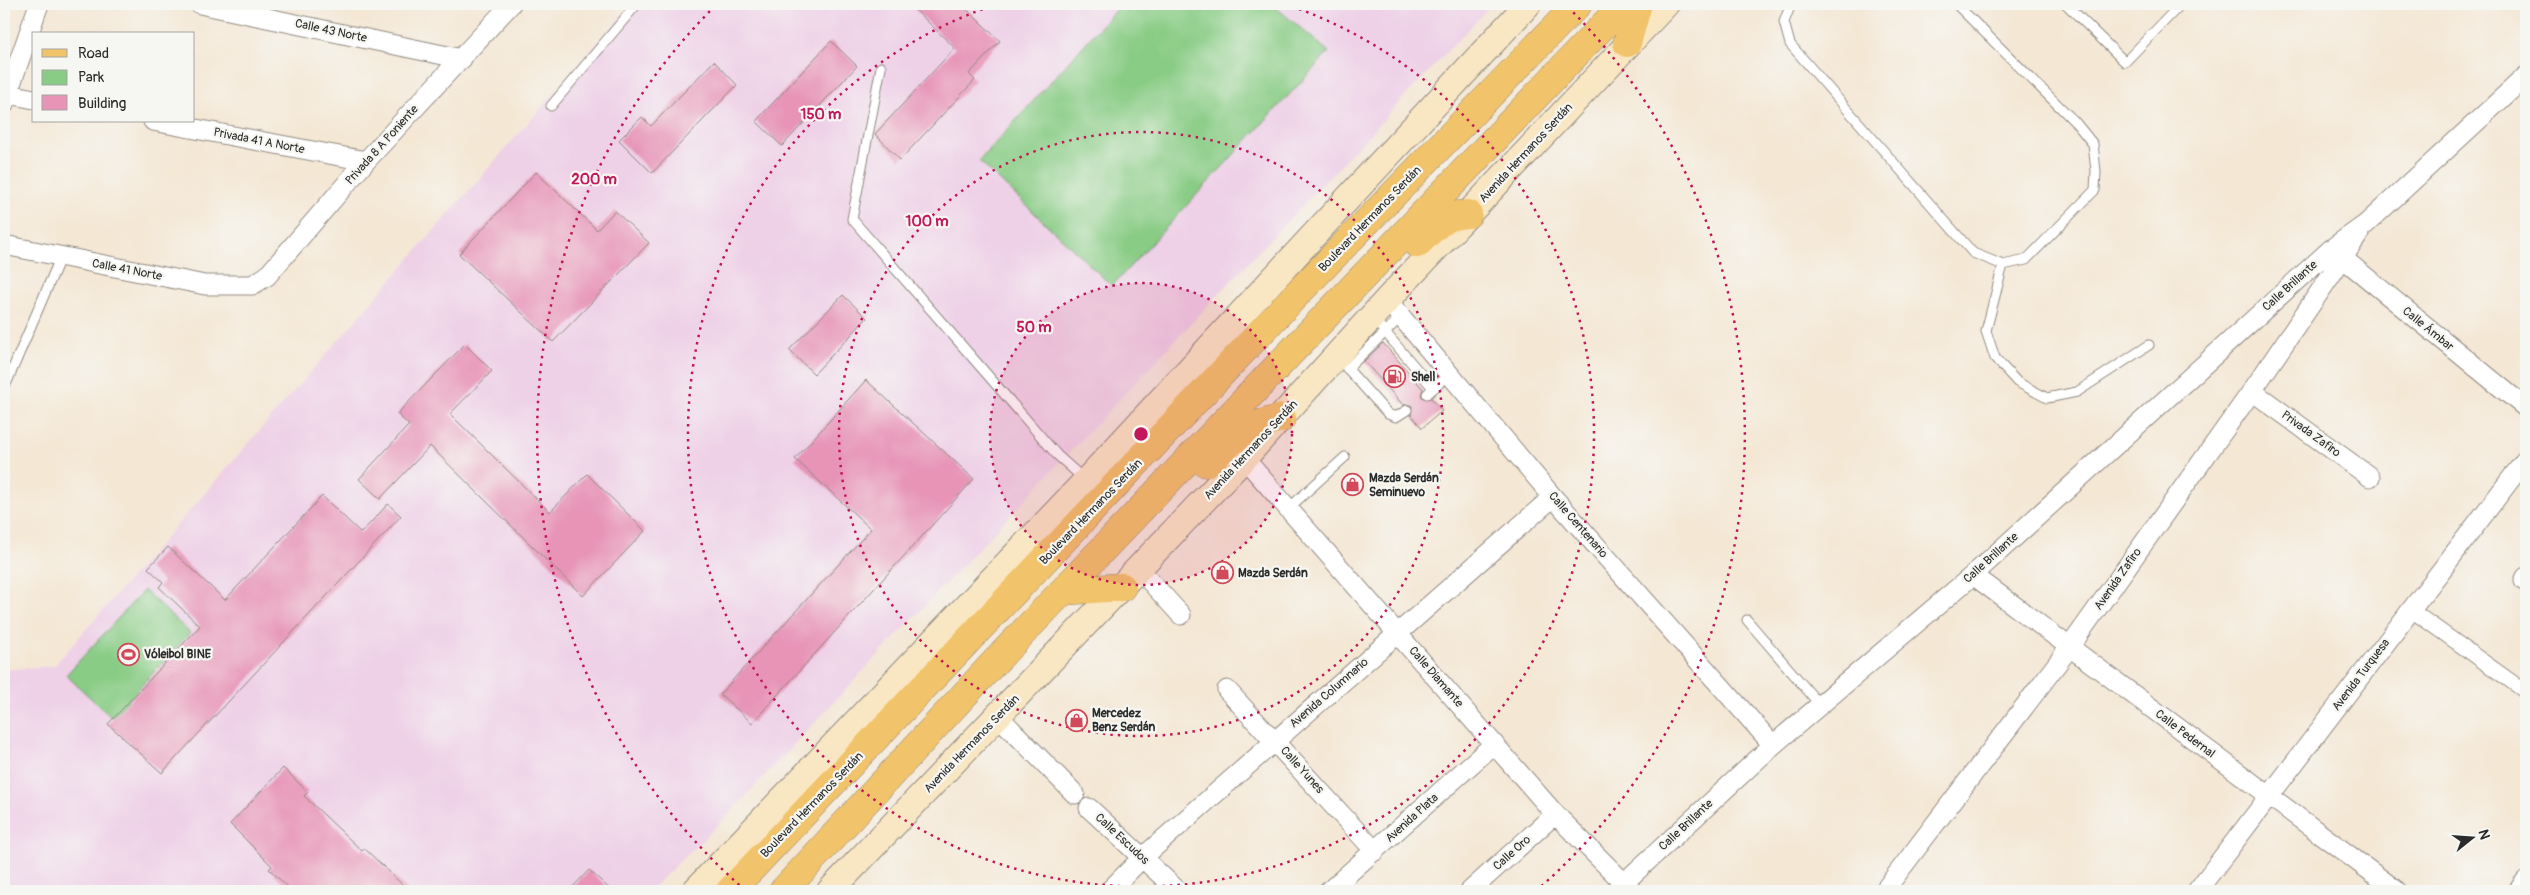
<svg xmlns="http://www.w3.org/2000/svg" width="2530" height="895" viewBox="0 0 2530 895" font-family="Pangolin,sans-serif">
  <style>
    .built { fill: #eed0e7 }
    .green { fill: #89cc85; stroke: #5a7c58 }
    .building { fill: #e794b7 }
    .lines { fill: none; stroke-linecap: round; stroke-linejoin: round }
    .service-casing { stroke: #908980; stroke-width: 11 }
    .pedestrian-casing { stroke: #908980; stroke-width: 16 }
    .minor-casing { stroke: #908980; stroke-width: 21 }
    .secondary-casing { stroke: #908980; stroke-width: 28 }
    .primary-casing { stroke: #908980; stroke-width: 29 }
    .service { stroke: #fff; stroke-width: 9 }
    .pedestrian { stroke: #fff; stroke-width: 14 }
    .minor { stroke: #fff; stroke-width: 19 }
    .secondary { stroke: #f9e7c3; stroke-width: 26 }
    .primary { stroke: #f1c36a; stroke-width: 28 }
    .ring { fill: none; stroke: #c2185b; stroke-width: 2.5; stroke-dasharray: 2.5 5 }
    .labels { text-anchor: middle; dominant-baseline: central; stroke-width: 4.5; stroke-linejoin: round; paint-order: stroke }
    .street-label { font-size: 12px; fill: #2b2b2b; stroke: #f6f6f2 }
    .poi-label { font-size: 12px; font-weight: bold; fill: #2b2b2b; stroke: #f6f6f2; text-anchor: start }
    .centre { fill: #c2185b; stroke: #f6f6f2; stroke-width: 2.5 }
    .ring-label { font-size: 15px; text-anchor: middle; font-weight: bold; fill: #c2185b; stroke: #f6f6f2; stroke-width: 4.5; stroke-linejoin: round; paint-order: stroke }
  </style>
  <rect width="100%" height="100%" fill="#f6f6f2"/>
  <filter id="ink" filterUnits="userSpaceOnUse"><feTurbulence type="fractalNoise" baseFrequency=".02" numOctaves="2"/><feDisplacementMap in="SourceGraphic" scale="10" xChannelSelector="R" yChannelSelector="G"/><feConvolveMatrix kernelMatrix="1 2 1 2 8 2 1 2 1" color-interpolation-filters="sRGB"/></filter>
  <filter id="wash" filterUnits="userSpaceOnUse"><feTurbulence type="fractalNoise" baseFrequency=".0096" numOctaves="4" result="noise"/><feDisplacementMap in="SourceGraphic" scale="20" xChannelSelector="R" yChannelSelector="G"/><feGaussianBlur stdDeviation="1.12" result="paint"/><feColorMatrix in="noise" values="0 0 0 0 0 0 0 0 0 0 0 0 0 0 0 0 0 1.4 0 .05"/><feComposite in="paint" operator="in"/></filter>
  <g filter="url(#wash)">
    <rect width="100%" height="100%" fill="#f4e7d4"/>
    <path class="built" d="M632,4H1492L722,821L649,891H4V670L54,666Z"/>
    <path class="green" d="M1121,4H1272L1329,52L1112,286L979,161Z
      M144,590L190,633L112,718L66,675Z"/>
    <g id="blocks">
      <path class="building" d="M909,4H961L1000,41L969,74L975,80L900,160L875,134L955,48Z
        M831,41L857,66L782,146L756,121Z
        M714,61L737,85L652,173L619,140L642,117L651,126Z
        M536,172L597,230L615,211L649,243L553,342L459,254Z
        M843,295L867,318L814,374L789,350Z
        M1383,343L1423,389L1421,395L1423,398H1431L1442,411L1422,428L1411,415L1412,406L1407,404L1403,405L1364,361Z
        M465,344L492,371L450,414L550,512L587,474L645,531L583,596L430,446L380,499L359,479L409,425L397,414Z
        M866,380L974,479L752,723L720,694L871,529L795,459Z
        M322,496L361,533L388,504L401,516L162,773L108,724L200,626L159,587L163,582L148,568L168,547L225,600Z
        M283,768L308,792L304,796L362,851L364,848L409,891H292L269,869L272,866L230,824Z
        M589,870L612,891H569Z"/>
    </g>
  </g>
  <g filter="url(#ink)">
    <use href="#blocks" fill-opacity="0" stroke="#908980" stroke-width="1"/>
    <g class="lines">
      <defs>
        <path id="service" d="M1791,4L1784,22L1790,44L1973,253L2003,265L2026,260L2095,190L2096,171L2093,144L2076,123L1956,4
          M2066,4L2125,62L2181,4
          M881,67L852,219L1057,455L1084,479
          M551,106L637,4
          M2003,265L1986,331L1995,358L2017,382L2047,398L2077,392L2149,345
          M1373,318L1433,388
          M1338,358L1388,414L1396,417L1407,410
          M1347,369L1401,317
          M7,382L61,256
          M1427,394L1450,374
          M1289,508L1345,457
          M1747,620L1820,705"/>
        <path id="pedestrian" d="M2411,610L2526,692"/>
        <path id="minor" d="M200,4L462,59
          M4,93L34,99
          M4,104L39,4
          M153,121L366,161
          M4,245L205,285H252L267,276L366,161L511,4
          M2334,251L2526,408
          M1387,300L1553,497L1773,745
          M2252,391L2370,477
          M1244,458L1555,814L1632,891
          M1139,569L1181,615
          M1973,575L2397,891
          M2524,581L2526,577
          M1227,690L1375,851
          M998,716L1075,794
          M1089,808L1178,891
          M1109,891L1142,858L1553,497
          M1329,891L1494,744
          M1470,891L1555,814
          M1615,891L1773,745L1973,575L2331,249L2366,224L2526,76
          M1884,891L2069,648L2252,391L2359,234
          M2197,891L2526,459
          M2518,891L2526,880"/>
        <path id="secondary" d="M695,891L1086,481L1528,4
          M830,891L1244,458L1387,300L1666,4"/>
        <path id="primary" d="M1627,43L1638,4
          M1417,244C1435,227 1443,215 1468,214
          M1206,463L1241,434L1259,424L1282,418
          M1063,591L1122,587
          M730,891L1295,296L1578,4
          M783,891L991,666L1624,4"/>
      </defs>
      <use href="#service" class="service-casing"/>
      <use href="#pedestrian" class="pedestrian-casing"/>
      <use href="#minor" class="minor-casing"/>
      <use href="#secondary" class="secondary-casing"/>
      <use href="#primary" class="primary-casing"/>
      <use href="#service" class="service"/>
      <use href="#pedestrian" class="pedestrian"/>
      <use href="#minor" class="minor"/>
      <use href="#secondary" class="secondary"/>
      <use href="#primary" class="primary"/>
    </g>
  </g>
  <circle cx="1141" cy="434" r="151" fill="#c2185b" fill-opacity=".12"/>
  <g class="ring">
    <circle cx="1141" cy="434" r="151"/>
    <circle cx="1141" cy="434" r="302"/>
    <path d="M1285 4A453 453 0 1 1 997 4"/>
    <path d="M745 890A604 604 0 0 1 714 7M1568 7A604 604 0 0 1 1537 890"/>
  </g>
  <defs>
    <symbol id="fuel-ring" viewBox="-11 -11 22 22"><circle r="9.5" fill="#f6f6f2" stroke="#d1495b" stroke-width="1.5"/><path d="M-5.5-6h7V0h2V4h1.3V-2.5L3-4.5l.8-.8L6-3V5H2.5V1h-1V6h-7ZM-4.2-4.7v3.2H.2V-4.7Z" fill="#d1495b"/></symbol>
    <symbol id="shop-ring" viewBox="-11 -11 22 22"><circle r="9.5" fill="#f6f6f2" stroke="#d1495b" stroke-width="1.5"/><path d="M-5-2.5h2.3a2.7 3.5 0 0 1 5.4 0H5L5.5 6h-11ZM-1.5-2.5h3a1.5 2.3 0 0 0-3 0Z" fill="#d1495b"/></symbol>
    <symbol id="stadium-ring" viewBox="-11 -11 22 22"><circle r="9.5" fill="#f6f6f2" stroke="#d1495b" stroke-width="1.5"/><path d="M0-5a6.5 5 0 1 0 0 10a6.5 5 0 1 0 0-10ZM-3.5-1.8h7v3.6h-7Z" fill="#d1495b"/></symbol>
  </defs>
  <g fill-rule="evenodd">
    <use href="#fuel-ring" x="1382" y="364" width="25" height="25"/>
    <use href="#shop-ring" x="1340" y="472" width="25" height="25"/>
    <use href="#shop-ring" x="1210" y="560" width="25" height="25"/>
    <use href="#stadium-ring" x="116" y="642" width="25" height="25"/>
    <use href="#shop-ring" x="1064" y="708" width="25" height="25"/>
  </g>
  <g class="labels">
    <g class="street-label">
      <text transform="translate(331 31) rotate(12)">Calle 43 Norte</text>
      <text transform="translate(259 141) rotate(11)">Privada 41 A Norte</text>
      <text transform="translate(382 145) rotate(-48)">Privada 8 A Poniente</text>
      <text transform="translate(1526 153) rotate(-47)">Avenida Hermanos Serdán</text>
      <text transform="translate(1370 219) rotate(-46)">Boulevard Hermanos Serdán</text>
      <text transform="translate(127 270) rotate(11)">Calle 41 Norte</text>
      <text transform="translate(2290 286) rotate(-42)">Calle Brillante</text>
      <text transform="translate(2428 329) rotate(39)">Calle Ámbar</text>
      <text transform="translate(2311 434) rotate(36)">Privada Zafiro</text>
      <text transform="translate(1251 450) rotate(-47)">Avenida Hermanos Serdán</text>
      <text transform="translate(1091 512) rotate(-46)">Boulevard Hermanos Serdán</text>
      <text transform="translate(1578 525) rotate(49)">Calle Centenario</text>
      <text transform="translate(1991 558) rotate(-42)">Calle Brillante</text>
      <text transform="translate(2118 579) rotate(-55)">Avenida Zafiro</text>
      <text transform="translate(2361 675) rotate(-53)">Avenida Turquesa</text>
      <text transform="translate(1436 677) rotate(49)">Calle Diamante</text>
      <text transform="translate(1329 693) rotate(-41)">Avenida Columnario</text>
      <text transform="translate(2185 734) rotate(37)">Calle Pedernal</text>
      <text transform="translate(972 744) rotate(-46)">Avenida Hermanos Serdán</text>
      <text transform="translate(1302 770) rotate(48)">Calle Yunes</text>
      <text transform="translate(812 805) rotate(-46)">Boulevard Hermanos Serdán</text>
      <text transform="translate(1412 818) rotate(-42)">Avenida Plata</text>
      <text transform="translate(1686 825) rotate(-43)">Calle Brillante</text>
      <text transform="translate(1122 839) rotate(43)">Calle Escudos</text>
      <text transform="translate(1512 853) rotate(-42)">Calle Oro</text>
    </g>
    <g class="poi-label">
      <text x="1411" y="377">Shell</text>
      <text x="1369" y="478">Mazda Serdán<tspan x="1369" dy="14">Seminuevo</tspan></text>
      <text x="1238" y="573">Mazda Serdán</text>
      <text x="144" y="654">Vóleibol BINE</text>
      <text x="1092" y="713">Mercedez<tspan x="1092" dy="14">Benz Serdán</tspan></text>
    </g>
  </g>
  <circle cx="1141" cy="434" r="8" class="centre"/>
  <g class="ring-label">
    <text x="821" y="119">150 m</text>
    <text x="594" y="184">200 m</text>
    <text x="927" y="226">100 m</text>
    <text x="1034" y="332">50 m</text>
  </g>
  <rect width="2530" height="895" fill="none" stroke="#f6f6f2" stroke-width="20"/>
  <rect x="32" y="32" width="162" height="90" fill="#f6f6f2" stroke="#a5a5a2"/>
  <rect x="42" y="49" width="25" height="8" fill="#f1c36a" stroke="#a5a5a2"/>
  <text x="78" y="58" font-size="15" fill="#2b2b2b">Road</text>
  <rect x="42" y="70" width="25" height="15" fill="#89cc85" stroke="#a5a5a2"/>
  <text x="78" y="82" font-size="15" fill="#2b2b2b">Park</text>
  <rect x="42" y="95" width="25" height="15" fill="#e794b7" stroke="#a5a5a2"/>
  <text x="78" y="108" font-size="15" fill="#2b2b2b">Building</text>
  <g transform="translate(2472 838) rotate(73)" stroke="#f6f6f2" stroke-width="4" paint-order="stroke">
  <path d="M0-4L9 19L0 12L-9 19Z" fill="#2b2b2b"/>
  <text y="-8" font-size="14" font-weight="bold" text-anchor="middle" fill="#2b2b2b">N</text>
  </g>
</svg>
